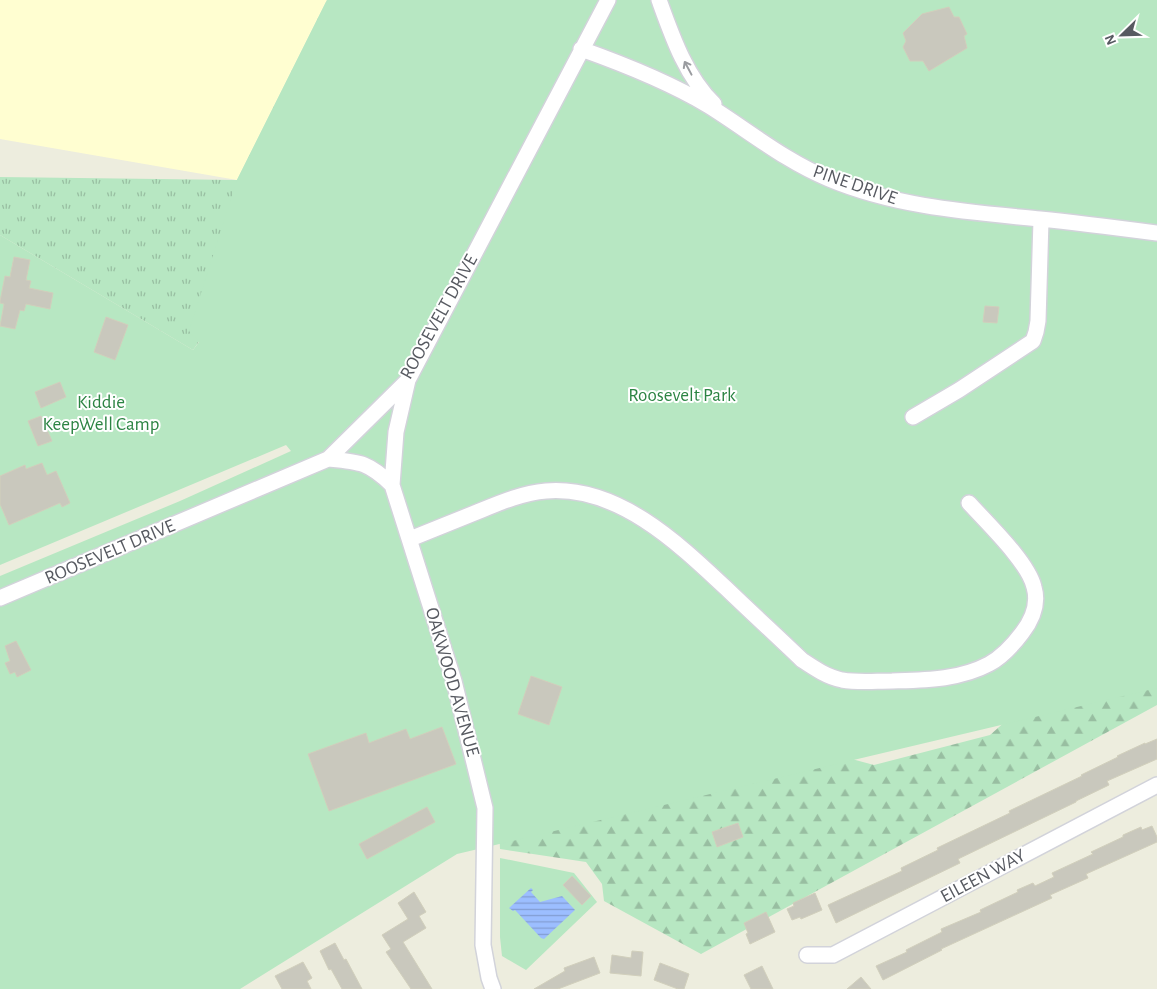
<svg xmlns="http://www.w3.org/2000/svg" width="1157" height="989" viewBox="0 0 1157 989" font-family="'Alegreya Sans',sans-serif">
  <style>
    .commercial { fill: #fffed1 }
    .grass { fill: url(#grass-tufts) }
    .forest { fill: url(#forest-firs) }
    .park { fill: #b7e7c2 }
    .water { fill: url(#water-rules) }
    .building { fill: #c9c8bd; stroke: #d1cfbc }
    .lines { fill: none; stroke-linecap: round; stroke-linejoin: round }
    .minor-casing { stroke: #d2d3da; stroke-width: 18 }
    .minor { stroke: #fff; stroke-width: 15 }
    .oneway { stroke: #9a9ca0 }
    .labels { text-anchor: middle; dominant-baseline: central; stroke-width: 4; stroke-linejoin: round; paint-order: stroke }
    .street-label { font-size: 19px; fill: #575a61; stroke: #fff }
    .park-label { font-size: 19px; fill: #2c8443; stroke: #fff }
  </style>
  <defs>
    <pattern id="grass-tufts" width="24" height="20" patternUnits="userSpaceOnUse" patternTransform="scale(1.25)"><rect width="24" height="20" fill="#b7e7c2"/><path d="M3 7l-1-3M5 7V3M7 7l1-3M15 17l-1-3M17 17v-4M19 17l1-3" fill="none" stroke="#98bea1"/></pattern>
    <pattern id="forest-firs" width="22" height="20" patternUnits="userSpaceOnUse" patternTransform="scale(1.25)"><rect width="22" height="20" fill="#b7e7c2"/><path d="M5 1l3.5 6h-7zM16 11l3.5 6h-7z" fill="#98bea1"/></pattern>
    <pattern id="water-rules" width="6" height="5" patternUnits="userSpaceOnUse" patternTransform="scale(1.25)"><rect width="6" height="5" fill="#9cbeff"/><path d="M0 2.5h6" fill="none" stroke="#829dd2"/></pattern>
  </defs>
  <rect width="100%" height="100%" fill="#ededde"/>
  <path class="commercial" d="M0,0H327L237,180L0,139Z"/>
  <path class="grass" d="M327,0L263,251L193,350L0,235V177L237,180Z"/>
  <path class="forest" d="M1157,421V705L701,954L604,901L602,884L586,862L500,849L498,810L759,734L874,765L990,735L1087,649Z"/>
  <path class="park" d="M327,0H1157V688L457,854L240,989H0V576L180,501L291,451L286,445L0,565V235L193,350L199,342L189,331L237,180Z
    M500,858L574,873L597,902L526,970L502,956L500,937Z"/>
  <path class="water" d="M531,888L533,890L531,892L540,902L562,896L575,910L544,939L541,938L515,910L513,911L509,908Z"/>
  <path class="building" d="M949,7L954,17H959L967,34L964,36L967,48L929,71L923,61H910L903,47L906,41L903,33L922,14Z
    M14,257L30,260L26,280L31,281L29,288L53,293L50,309L26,304L24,311L20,310L15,329L0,326L4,304L0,303V301L5,276L10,277Z
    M985,306L999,307L997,323L983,322Z
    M106,317L128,325L115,360L94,352Z
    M60,382L66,397L41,408L35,392Z
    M41,416L52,441L38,446L28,421Z
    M42,463L47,475L56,471L70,503L62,507L60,503L9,525L0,504V476L25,465L26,469Z
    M16,641L31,670L17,677L15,672L10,674L5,663L10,661L5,646Z
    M531,676L562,687L549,725L518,714Z
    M442,727L456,764L329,811L308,754L366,733L369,743L406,729L410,739Z
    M1157,739V759L1107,781L1109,785L1076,801V802L958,859L960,863L836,923L828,905L902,871L901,868L938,850L937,848L1010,813L1009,811L1082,776L1081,775L1118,757L1117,756L1145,743V744Z
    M427,807L435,822L367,859L359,844Z
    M738,823L743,837L717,847L712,832Z
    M1152,826L1157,837V842L1086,874L1088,878L1050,895L1052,898L941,949L942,950L883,980L876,966L907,952L906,950L942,932L941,929L981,912L980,910L1018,892L1017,890L1033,883L1035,886L1054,877L1052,873L1093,854L1091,852L1123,837V835L1141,827L1142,830Z
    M572,876L591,896L582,905L563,885Z
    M414,892L426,912L419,916L426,928L403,942L432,989H411L386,952L391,949L382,935L408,919L398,903Z
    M815,893L822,910L801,919L800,917L792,920L787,909L794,906L793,903Z
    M766,912L775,932L750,944L746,934L748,933L744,923Z
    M335,943L344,960L346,959L362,989H342L331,969L329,970L320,951Z
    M632,951L643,952L641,976L610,973L612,955L631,958Z
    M594,957L600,973L558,989H534L565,971L564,968Z
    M303,962L312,978L307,981L311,989H282L275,976Z
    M660,963L689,974L684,989H678L654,980Z
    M762,966L773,989H751L744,975Z
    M861,977L871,989H847Z"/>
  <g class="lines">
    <defs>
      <path id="minor" d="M659,0C672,36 686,77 714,104
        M581,49C626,65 669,82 709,106C749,131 785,161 829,179C896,207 969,212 1040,219C1079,223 1118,228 1157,233
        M408,380L396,432L392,485L454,681L485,808L483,945L489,978L493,989
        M913,417L959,390L1033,341L1036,332L1038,321L1041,220
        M328,459C360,462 368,462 392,485
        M410,539C432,530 455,521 477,512C499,503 522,493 546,491C619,485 680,545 730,592C754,615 778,637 802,660C814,668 827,677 842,680C859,683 875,681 892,681C925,680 959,680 989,664C1002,657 1013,645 1022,633C1032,620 1039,604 1034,587C1028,562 988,524 969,503
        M0,598L328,459L408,380L608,0
        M807,955H833L1157,785"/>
    </defs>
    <use href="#minor" class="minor-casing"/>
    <use href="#minor" class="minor"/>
  </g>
  <defs><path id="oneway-shaft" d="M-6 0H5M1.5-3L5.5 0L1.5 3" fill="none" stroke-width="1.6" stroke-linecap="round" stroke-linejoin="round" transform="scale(1.25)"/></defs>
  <use class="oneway" href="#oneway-shaft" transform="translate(688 68) rotate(-118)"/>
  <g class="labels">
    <g class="street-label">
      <text transform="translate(855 185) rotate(19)">PINE DRIVE</text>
      <text transform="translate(439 317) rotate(-61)">ROOSEVELT DRIVE</text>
      <text transform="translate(110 552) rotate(-23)">ROOSEVELT DRIVE</text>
      <text transform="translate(452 682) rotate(74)">OAKWOOD AVENUE</text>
      <text transform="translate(983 876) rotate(-28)">EILEEN WAY</text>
    </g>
    <g class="park-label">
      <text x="682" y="395">Roosevelt Park</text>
      <text x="101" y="402">Kiddie<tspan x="101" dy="22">KeepWell Camp</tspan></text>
    </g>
  </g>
  <g transform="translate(1122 35) rotate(247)" stroke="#ffffff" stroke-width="4" paint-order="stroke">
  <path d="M0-4L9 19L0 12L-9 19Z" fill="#575a61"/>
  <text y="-8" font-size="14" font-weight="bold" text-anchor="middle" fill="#575a61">N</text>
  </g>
</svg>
